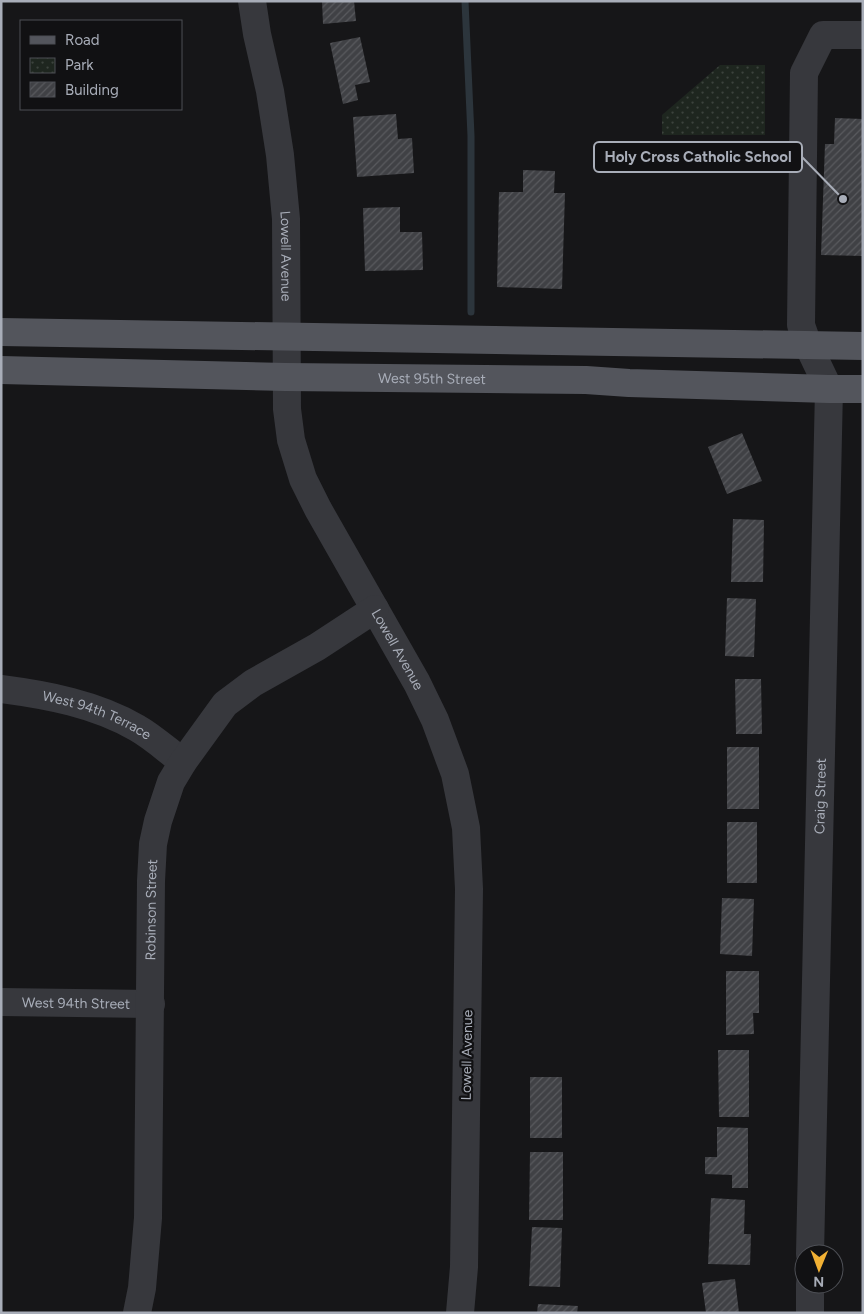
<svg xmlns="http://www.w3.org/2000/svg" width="864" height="1314" viewBox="0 0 864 1314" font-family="Figtree,sans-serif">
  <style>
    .park { fill: url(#park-dots) }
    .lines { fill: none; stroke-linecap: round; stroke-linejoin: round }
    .stream { stroke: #2c353c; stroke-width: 7 }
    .building { fill: url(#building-hatch) }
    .minor { stroke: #37383d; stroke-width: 28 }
    .major { stroke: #53555c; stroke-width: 28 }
    .labels { text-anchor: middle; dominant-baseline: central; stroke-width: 4.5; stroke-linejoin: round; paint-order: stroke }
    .street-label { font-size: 14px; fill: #a8adb8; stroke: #111113 }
    .leader { fill: none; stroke: #a8adb8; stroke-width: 2 }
    .callout-dot { fill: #a8adb8; stroke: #111113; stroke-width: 2 }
    .callout { fill: #111113; stroke: #a8adb8; stroke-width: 2 }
    .callout-label { font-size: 15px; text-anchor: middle; font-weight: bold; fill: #a8adb8 }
  </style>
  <defs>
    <pattern id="park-dots" width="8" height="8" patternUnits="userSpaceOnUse" patternTransform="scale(1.25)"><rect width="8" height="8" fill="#1e261f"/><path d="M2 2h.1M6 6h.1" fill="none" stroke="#3c433d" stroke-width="1.8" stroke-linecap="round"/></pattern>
    <pattern id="building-hatch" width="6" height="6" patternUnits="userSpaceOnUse" patternTransform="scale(1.25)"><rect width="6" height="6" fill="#404145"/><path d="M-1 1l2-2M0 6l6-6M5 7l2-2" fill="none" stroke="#595a5e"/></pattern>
  </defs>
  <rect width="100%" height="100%" fill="#161618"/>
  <path class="park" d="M720,65H765V135H662V115Z"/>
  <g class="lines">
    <path class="stream" d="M465,1L471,136V312"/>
  </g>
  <path class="building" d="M322,1H354L356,21L323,24Z
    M360,37L370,82L355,85L358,100L343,104L330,43Z
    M396,114L398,139L412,138L414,173L357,177L353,117Z
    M835,118L863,119V256L821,255L825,144H834Z
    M523,170L555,171L554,193H565L562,289L497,287L499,192H523Z
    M400,207V232H422L423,270L365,271L363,208Z
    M742,433L762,481L727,494L708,447Z
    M733,519L764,520L763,582H731Z
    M727,598L756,599L754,657L725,656Z
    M735,679H761L762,734H736Z
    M727,747H759V809H727Z
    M727,822H757V883H727Z
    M722,898L754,899L752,956L720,954Z
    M726,971H759V1013H753L754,1034L726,1035Z
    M718,1050H749V1117H719Z
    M530,1077H562V1138H530Z
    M717,1127L748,1128V1188H732V1175L705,1174V1157H717Z
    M530,1152H563V1220H529Z
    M711,1198L745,1200L744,1234H751L750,1265L708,1264Z
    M532,1227L562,1228L560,1287L529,1286Z
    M735,1279L739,1313H706L702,1283Z
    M538,1304L578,1306L577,1313H537Z"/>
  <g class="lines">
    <g class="minor">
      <path id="s1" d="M252,1L257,34L270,91L280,155L286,219L287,409L291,440L303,479L318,509L417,683L435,720L455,774L466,828L469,889L464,1267L460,1313"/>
      <path id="s2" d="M1,689C47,695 96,704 137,728C153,737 168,751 183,762"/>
      <path id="s3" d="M1,1002L151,1004"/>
      <path id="s4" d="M810,1254L829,389L808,345L801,325L804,73L823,35H863"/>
      <path d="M810,1284V1313"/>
      <path id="s5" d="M137,1313L142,1288L148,1218L151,881L153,844L158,821L171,782L183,762L225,704L253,683L317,647L375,609"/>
    </g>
    <g class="major">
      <path d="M1,332L863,346"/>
      <path id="s6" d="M1,370L286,377L586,380L629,383L829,389H863"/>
    </g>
  </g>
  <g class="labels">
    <g class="street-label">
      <text stroke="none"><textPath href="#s1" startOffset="258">Lowell Avenue</textPath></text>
      <text stroke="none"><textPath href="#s6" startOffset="431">West 95th Street</textPath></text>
      <text stroke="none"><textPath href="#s1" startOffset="678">Lowell Avenue</textPath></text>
      <text stroke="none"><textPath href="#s2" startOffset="100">West 94th Terrace</textPath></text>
      <text stroke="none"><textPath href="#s4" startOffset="458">Craig Street</textPath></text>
      <text stroke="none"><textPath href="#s5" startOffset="404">Robinson Street</textPath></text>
      <text stroke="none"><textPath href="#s3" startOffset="75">West 94th Street</textPath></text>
      <text transform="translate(467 1055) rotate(-89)">Lowell Avenue</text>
    </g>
  </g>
  <path class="leader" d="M843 199L802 157"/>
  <circle class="callout-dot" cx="843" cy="199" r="5"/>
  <rect class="callout" x="594" y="142" width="208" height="30" rx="5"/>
  <g class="callout-label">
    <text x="698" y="162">Holy Cross Catholic School</text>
  </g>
  <rect width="864" height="1314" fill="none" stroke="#a8adb8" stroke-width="5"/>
  <rect x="20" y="20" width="162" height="90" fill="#111113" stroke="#4d4f55"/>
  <rect x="30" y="36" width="25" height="8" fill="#53555c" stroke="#4d4f55"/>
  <text x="65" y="45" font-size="15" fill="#a8adb8">Road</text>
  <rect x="30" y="58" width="25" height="15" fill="url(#park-dots)" stroke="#4d4f55"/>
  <text x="65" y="70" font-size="15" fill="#a8adb8">Park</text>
  <rect x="30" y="82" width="25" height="15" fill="url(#building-hatch)" stroke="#4d4f55"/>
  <text x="65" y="95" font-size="15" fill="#a8adb8">Building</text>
  <g transform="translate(819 1269) rotate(181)"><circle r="24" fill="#111113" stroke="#4d4f55"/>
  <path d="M0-4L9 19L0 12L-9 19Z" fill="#f2b134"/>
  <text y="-8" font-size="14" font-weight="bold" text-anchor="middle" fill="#a8adb8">N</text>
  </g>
</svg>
